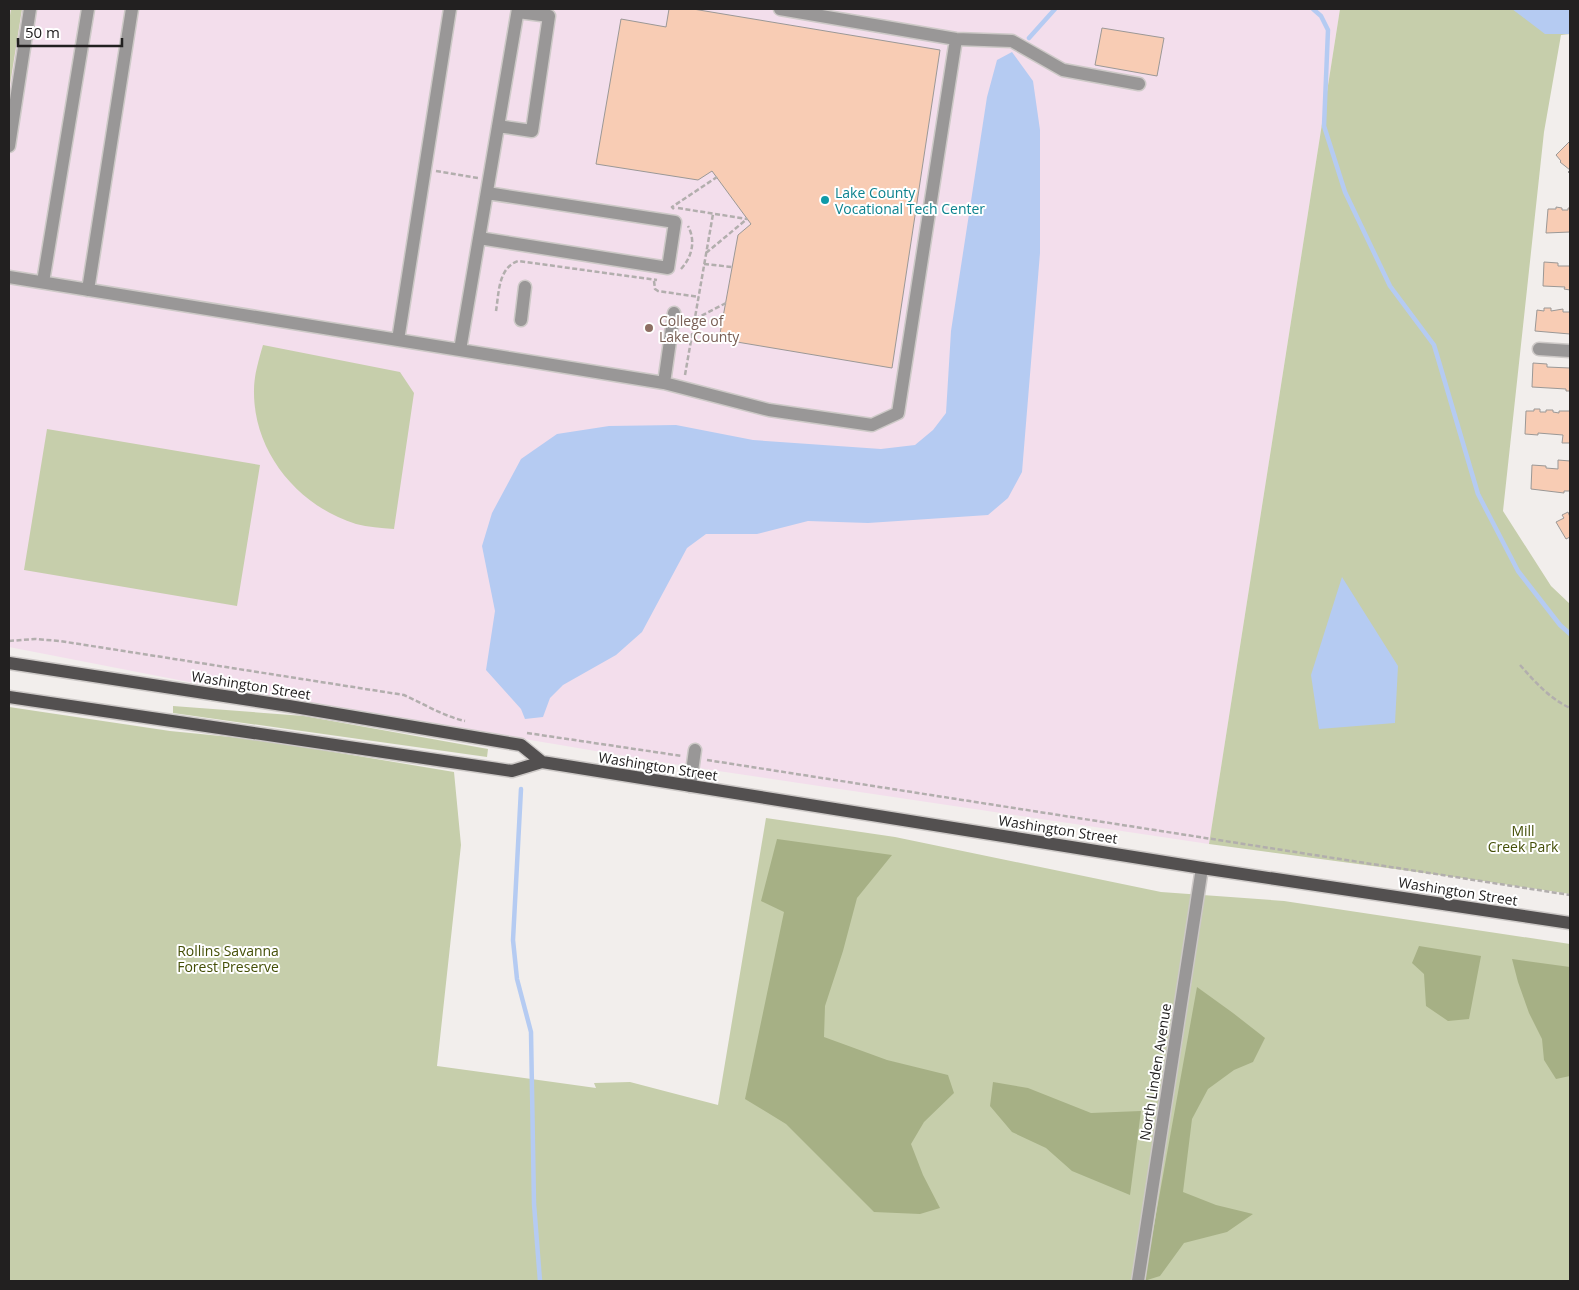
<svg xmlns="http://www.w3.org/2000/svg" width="1579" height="1290" viewBox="0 0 1579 1290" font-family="'Open Sans',sans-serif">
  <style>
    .education { fill: #f3deec }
    .green { fill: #c6ceab }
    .forest { fill: #a6b085 }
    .water { fill: #b5cbf2 }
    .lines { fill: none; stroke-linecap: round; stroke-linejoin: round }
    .stream { stroke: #b5cbf2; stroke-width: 4.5 }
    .building { fill: #f8ccb4; stroke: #9b9896 }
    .minor-casing { stroke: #cdc9c7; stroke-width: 15 }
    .major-casing { stroke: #cdc9c7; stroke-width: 15 }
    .path { stroke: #b2aead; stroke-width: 2.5; stroke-dasharray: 5 2.5; stroke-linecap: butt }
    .minor { stroke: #999797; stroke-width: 12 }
    .major { stroke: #535050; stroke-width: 12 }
    .culture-dot { fill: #0f9aa8; stroke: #fff; stroke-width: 2 }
    .education-dot { fill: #8d6e63; stroke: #fff; stroke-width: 2 }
    .labels { text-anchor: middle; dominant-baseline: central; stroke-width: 4; stroke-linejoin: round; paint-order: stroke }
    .culture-label { font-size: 14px; fill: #0d838f; stroke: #fff; text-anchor: start }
    .education-label { font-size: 14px; fill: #785e54; stroke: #fff; text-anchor: start }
    .street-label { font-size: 14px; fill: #222020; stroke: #fff }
    .park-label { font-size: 14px; fill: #444f07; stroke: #fff }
  </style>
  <rect width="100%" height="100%" fill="#f2eeec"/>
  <path class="education" d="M9,9H1340L1209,844L691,767L199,684L9,647Z"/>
  <path class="green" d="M11,9H22L9,91V22Z
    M1340,9H1570V34L1561,35L1544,132L1503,511L1551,586L1570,604V894L1470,879L1209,844Z
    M263,345L400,372L414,393L394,529C381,528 368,527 356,524C298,506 253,452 254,390C254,375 259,359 263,345Z
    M47,429L260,465L237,606L24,570Z
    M173,706L304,716L488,749L487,757L173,713Z
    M9,707L170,731L262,740L454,772L461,845L437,1066L596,1088L594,1083L630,1082L718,1105L766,818L895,837L1161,892L1284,901L1570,944V1281H9Z"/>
  <path class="forest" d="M777,839L892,855L857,898L843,951L825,1006L824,1037L887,1060L948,1075L954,1093L924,1122L911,1144L923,1175L940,1208L920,1214L874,1212L786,1124L745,1099L784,912L761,901Z
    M1419,946L1481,956L1469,1019L1448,1021L1426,1006L1424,974L1412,963Z
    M1512,959L1570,967V1076L1556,1079L1544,1060L1542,1039L1529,1013L1518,982Z
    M1197,987L1233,1013L1265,1038L1253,1062L1234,1070L1208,1089L1192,1119L1183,1192L1216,1205L1253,1214L1227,1232L1184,1243L1160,1276L1144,1281Z
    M993,1082L1028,1088L1091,1113L1141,1111L1130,1195L1072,1171L1046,1148L1012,1132L990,1106Z"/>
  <path class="water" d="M1512,9H1570V33L1569,34H1545Z
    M1012,52L1033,81L1040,130V253L1022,472L1008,498L988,515L868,523L808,521L757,534H706L687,548L642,632L616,655L563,685L550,698L543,717L525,719L521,709L486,670L495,611L482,546L492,513L521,459L557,434L609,426L676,425L753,440L881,449L915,445L933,430L946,413L951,331L987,97L997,60Z
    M1342,577L1398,666L1395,723L1319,729L1311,675Z"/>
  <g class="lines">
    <path class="stream" d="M1313,9L1321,16L1328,30L1324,126L1345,192L1390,286L1434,345L1478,494L1518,571L1560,625L1570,634
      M1029,38L1055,9
      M521,789L513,940L517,979L531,1032L534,1204L540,1281"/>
  </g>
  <path class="building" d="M669,9H693L940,50L892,368L719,339L738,235L751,224L712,171L698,180L596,164L621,19L666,27Z
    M1102,28L1164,38L1157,76L1095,65Z
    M1570,141V174L1568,172L1570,170L1560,162L1561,161L1556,155Z
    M1556,207L1562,208V210H1568V208H1570V232L1546,233L1548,209H1556Z
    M1570,257V290L1564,289L1565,287L1543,286L1544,262L1558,263V266H1570Z
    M1544,308H1551V311L1563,309V312H1570V334L1535,331L1537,310L1544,311Z
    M1533,363L1547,364V367L1570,368V391H1566V389L1532,387Z
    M1534,409H1540V412H1546V410H1553V412L1559,413V411H1570V443H1562L1563,435L1538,433V435L1525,434L1526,411H1534Z
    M1558,460L1570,461V491H1564V493L1531,489L1532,465L1546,466V468L1558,469Z
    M1568,512L1570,517V537L1566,539L1556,522L1564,518L1562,515Z"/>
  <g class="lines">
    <defs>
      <path id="minor" d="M780,9L956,39L1012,41L1063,70L1139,84
        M498,126L532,131L549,16L518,12
        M9,146L30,9
        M479,238L668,268L675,222L487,193
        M9,277L664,383L769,410L872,425L898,413L956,39
        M43,282L88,9
        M88,290L132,9
        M521,320L525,287
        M398,340L450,9
        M1539,349L1570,351
        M460,350L518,9
        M664,383L674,313
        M690,786L695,750
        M1138,1281L1202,868"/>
      <path id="major" d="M9,663L289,706L521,745L542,762
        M9,697L512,771L542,762L1202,868L1570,923"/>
    </defs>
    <use href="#minor" class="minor-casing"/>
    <use href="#major" class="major-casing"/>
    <path class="path" d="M436,171L478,178
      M678,208L747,219
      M674,209L672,207L717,177
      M706,253L747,219
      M704,264L732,267
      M681,269C692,257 696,241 688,226
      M654,281L655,289L658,291L699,297
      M496,311C499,293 498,268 518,261L657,280
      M695,319L726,303
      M685,375L713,214
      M9,641L35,639L60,641L404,695C424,704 443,716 465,721
      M1520,665C1535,682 1549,698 1570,708
      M527,733L682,756
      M707,760L1570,895"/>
    <use href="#minor" class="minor"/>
    <use href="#major" class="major"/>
  </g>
  <circle class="culture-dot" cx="825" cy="200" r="5"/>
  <circle class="education-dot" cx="649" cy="328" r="5"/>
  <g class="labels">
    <g class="culture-label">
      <text x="835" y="192">Lake County<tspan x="835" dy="16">Vocational Tech Center</tspan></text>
    </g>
    <g class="education-label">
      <text x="659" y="320">College of<tspan x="659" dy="16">Lake County</tspan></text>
    </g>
    <g class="street-label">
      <text transform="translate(251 685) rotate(9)">Washington Street</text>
      <text transform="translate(658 766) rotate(9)">Washington Street</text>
      <text transform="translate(1058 829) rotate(9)">Washington Street</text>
      <text transform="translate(1458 891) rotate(9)">Washington Street</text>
      <text transform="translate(1155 1072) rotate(-81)">North Linden Avenue</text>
    </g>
    <g class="park-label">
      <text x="1523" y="830">Mill<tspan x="1523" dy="16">Creek Park</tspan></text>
      <text x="228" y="950">Rollins Savanna<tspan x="228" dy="16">Forest Preserve</tspan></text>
    </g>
  </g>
  <rect width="1579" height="1290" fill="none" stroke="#222020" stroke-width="20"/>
  <path d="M18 38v8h104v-8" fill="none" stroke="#222020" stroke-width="2.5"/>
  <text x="25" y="38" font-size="15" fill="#222020" stroke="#ffffff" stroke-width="4" paint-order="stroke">50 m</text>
</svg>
